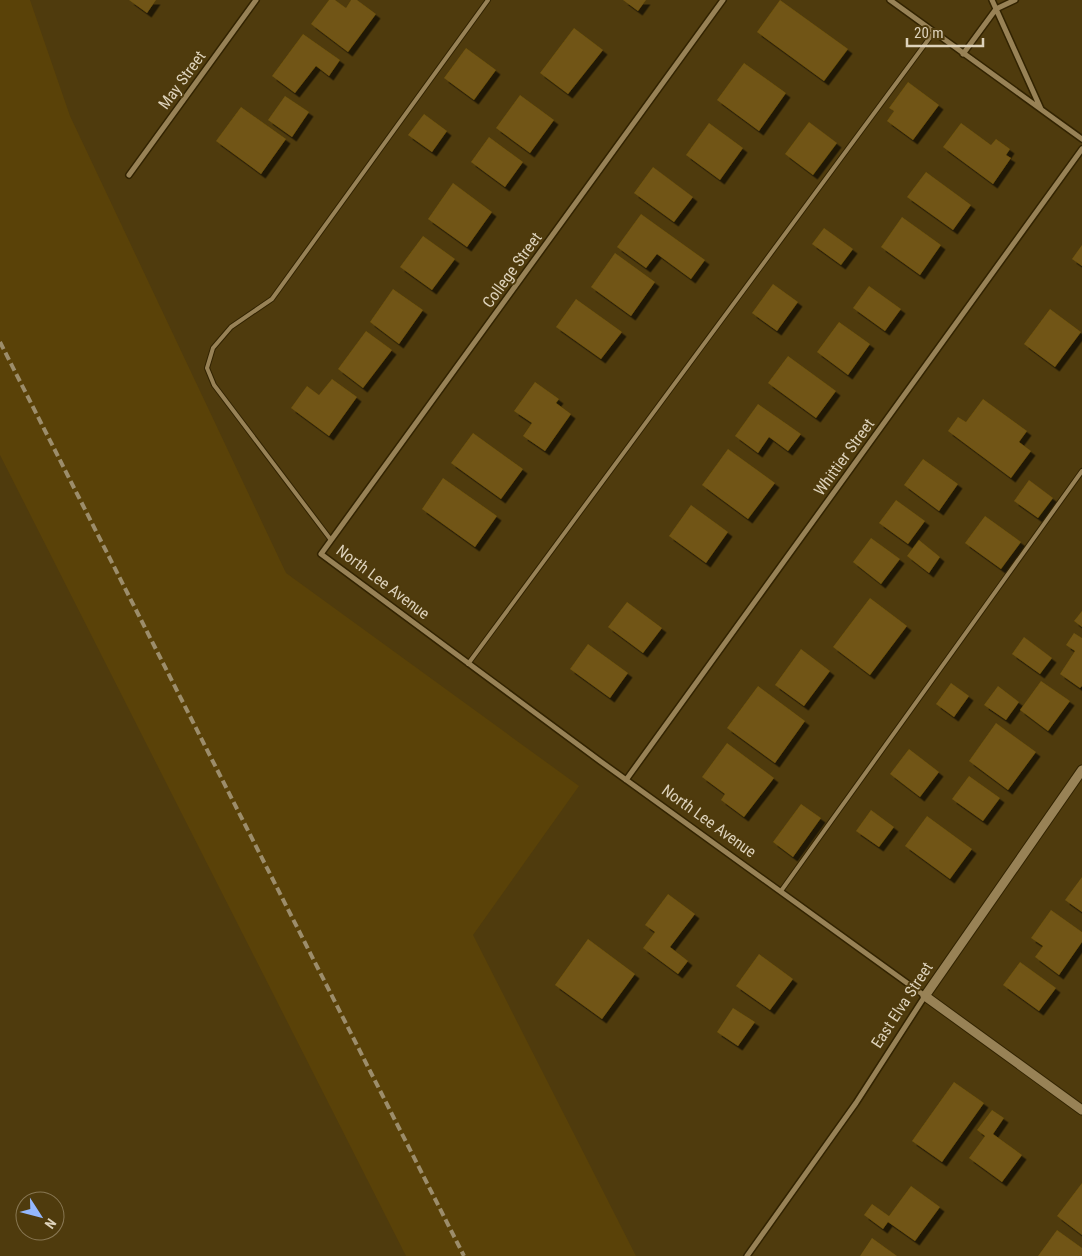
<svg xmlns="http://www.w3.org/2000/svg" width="1082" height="1256" viewBox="0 0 1082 1256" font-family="'Roboto Condensed',sans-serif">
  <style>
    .built { fill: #5a4208 }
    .building { fill: #715512; filter: url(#shadow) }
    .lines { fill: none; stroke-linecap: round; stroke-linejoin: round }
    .service-casing { stroke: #322301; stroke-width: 6 }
    .minor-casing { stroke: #322301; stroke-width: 8 }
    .tertiary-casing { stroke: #322301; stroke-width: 11 }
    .service { stroke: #988256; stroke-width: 4 }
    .minor { stroke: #988256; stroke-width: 5 }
    .tertiary { stroke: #988256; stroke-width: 9 }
    .rail { stroke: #9c8d6b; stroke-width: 4; stroke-dasharray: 8 4; stroke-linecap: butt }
    .labels { text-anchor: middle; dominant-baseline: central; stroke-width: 4; stroke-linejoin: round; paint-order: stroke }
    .street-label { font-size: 16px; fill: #ddd2bb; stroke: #4f3b0d }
  </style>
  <defs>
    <filter id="shadow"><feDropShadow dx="4.5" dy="4.5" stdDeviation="0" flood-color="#0009"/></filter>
  </defs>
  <rect width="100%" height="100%" fill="#4f3b0d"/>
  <path class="built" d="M0,0H30L70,116L286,573L579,786L473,935L636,1256H406L0,455Z"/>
  <path class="building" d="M129,0H156L147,13Z
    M329,0H335L346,8L351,0H357L376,14L348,52L311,24Z
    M623,0H646L638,11Z
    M780,0L848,49L824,81L757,32Z
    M574,28L603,50L568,94L540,73Z
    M303,34L340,60L329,76L316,66L295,93L272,76Z
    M466,48L496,70L474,100L444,78Z
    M744,63L786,93L759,131L717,100Z
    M908,82L939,105L913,140L887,121L894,111L889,108Z
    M520,95L554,120L530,153L496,128Z
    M285,96L309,112L292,137L268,120Z
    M241,107L286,139L261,174L216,141Z
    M424,114L447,131L432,152L408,135Z
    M809,122L837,143L813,175L785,154Z
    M709,123L743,148L720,180L686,155Z
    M961,123L991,145L996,139L1010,149L1006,155L1011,158L993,184L943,147Z
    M489,137L523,162L505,187L471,162Z
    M653,167L693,197L674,222L634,193Z
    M926,172L971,205L953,230L907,197Z
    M453,183L492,212L467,247L428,219Z
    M641,214L705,260L691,279L657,254L646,268L617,247Z
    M902,217L941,245L920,275L881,247Z
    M824,228L853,249L841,265L812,244Z
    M423,236L455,259L432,290L400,267Z
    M1082,245V266L1072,259Z
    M615,253L655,282L631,316L591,287Z
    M773,284L798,302L777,331L752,313Z
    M869,286L901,309L885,331L853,308Z
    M393,289L423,310L399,344L370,322Z
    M576,299L622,332L601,359L556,327Z
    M1050,309L1081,332L1055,367L1024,344Z
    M839,322L870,344L848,375L817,352Z
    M366,331L392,350L363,388L338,369Z
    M788,356L836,391L816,418L768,383Z
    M332,379L357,397L329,436L291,408L307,386L319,395Z
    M535,382L559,399L556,403L571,414L545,451L523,436L532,423L514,411Z
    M983,399L1027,431L1019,442L1031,451L1011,478L948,431L958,417L966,422Z
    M758,404L801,434L788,451L769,437L758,453L735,436Z
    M473,433L523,469L501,499L451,463Z
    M728,449L775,483L748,519L702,485Z
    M923,459L958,484L939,511L904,485Z
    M443,478L497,516L475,547L422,509Z
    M1029,480L1053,498L1038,518L1014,501Z
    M896,500L925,521L908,544L879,523Z
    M691,505L728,532L706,563L669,536Z
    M985,516L1021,542L1001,569L965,543Z
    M871,538L900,559L881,584L853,562Z
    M919,540L940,557L929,573L907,556Z
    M870,598L907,626L870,675L833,647Z
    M627,602L662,628L643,653L608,627Z
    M1082,611V627L1074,621Z
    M1074,633L1082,638V686L1080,688L1060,674L1075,651L1066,645Z
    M1024,637L1052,658L1040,674L1012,654Z
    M588,644L628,673L610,698L570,669Z
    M801,649L830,671L804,706L775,685Z
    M1041,681L1070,701L1048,731L1020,710Z
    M951,683L969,696L954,717L936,704Z
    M758,686L805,721L775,763L727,728Z
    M998,686L1019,702L1006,720L984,705Z
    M996,723L1036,752L1008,790L969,761Z
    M727,743L774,778L744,817L721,800L725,794L702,777Z
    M909,749L939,772L920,797L890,774Z
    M969,776L1000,798L983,821L952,799Z
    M801,804L821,818L793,857L773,842Z
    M871,810L894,827L879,847L856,831Z
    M927,816L972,849L950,879L905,846Z
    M1082,877V912L1065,900Z
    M668,894L695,914L670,947L688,961L678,974L643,948L655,932L645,925Z
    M1051,910L1082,932V942L1059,975L1035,957L1043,946L1031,938Z
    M588,939L635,974L602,1019L555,985Z
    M759,954L793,979L770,1010L736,986Z
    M1020,962L1056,988L1039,1011L1003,985Z
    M733,1008L755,1022L738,1046L717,1032Z
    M954,1082L984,1103L942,1162L912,1141Z
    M992,1110L1004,1118L993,1134L1022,1155L1002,1182L969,1158L985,1136L977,1130Z
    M1082,1183V1235L1057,1216Z
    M911,1186L940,1207L915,1241L888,1222L883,1229L864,1215L872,1204L889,1216Z
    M1057,1230L1082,1248V1256H1038Z
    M872,1238L897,1256H860Z"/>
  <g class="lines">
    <defs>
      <path id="service" d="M331,540L214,385L207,368L213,348L231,327L272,299L488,0
        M468,664L934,32
        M781,891L1082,471"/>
      <path id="minor" d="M723,0L321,554L600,761L925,996L856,1103L747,1256
        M890,0L1082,139
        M992,0L1041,109
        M963,54L996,9L1015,0
        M129,175L256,0
        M626,780L1082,149"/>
      <path id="tertiary" d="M1082,770L925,996L1082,1110"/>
    </defs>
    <use href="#service" class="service-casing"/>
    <use href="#minor" class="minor-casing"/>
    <use href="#tertiary" class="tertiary-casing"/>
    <use href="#service" class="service"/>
    <use href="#minor" class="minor"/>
    <use href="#tertiary" class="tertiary"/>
    <path class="rail" d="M0,342L464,1256"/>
  </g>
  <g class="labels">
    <g class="street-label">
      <text transform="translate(182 80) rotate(-54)">May Street</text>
      <text transform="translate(512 270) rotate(-54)">College Street</text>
      <text transform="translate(844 457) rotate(-54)">Whittier Street</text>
      <text transform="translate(383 582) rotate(37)">North Lee Avenue</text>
      <text transform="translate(709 821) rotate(36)">North Lee Avenue</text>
      <text transform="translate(902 1005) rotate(-57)">East Elva Street</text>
    </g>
  </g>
  <g transform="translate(40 1216) rotate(126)"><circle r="24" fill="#4f3b0d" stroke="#887753"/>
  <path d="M0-4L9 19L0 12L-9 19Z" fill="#94b7fd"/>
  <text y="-8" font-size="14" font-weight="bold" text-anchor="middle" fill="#ddd2bb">N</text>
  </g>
  <path d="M907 38v8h76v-8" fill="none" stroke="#ddd2bb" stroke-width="2.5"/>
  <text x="914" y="38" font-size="15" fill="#ddd2bb" stroke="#4f3b0d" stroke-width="4" paint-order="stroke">20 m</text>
</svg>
